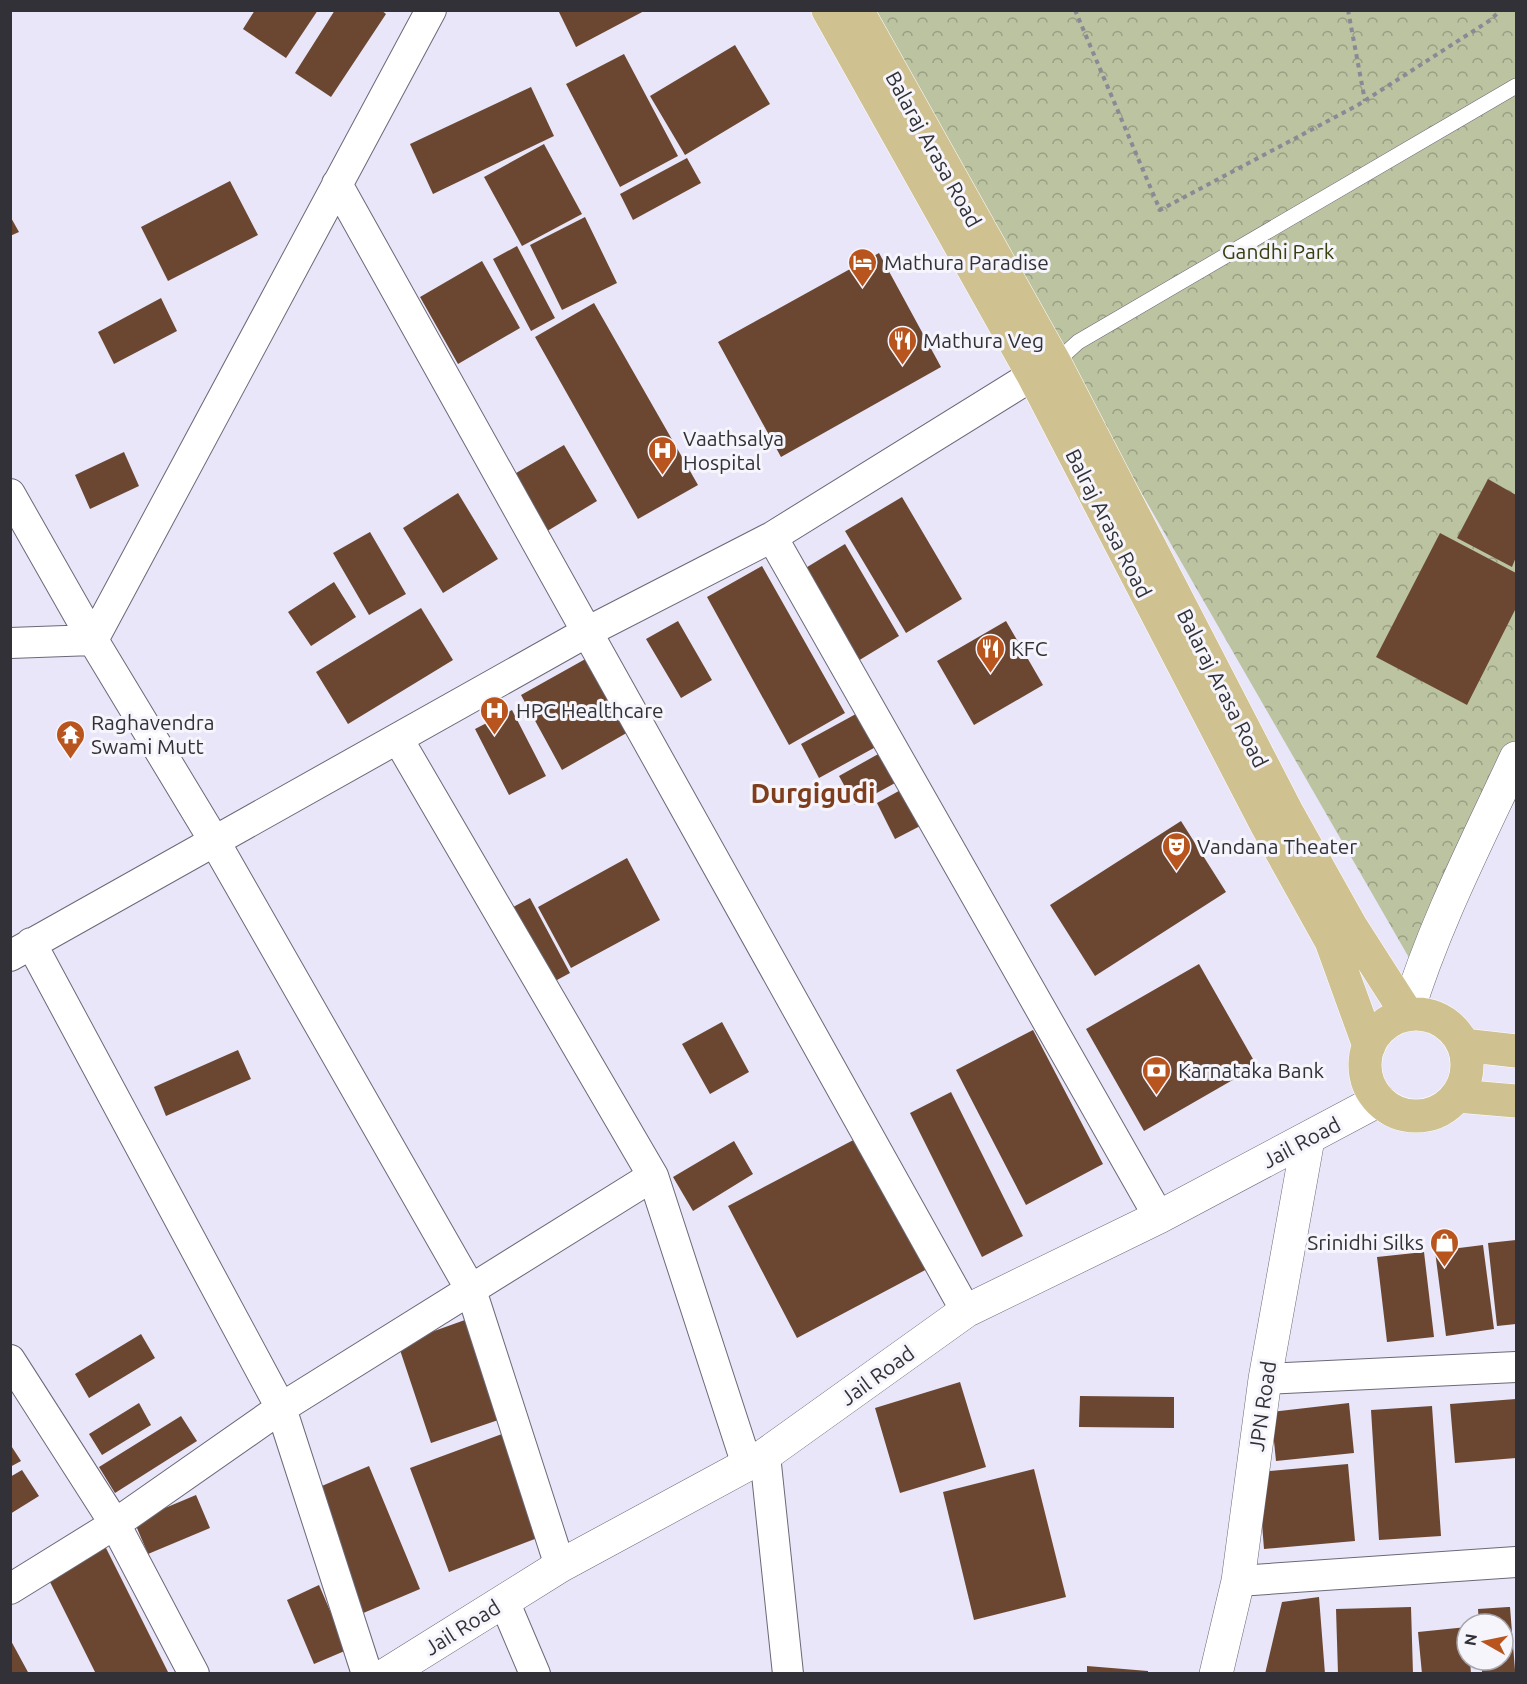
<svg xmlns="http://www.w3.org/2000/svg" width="1527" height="1684" viewBox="0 0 1527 1684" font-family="Ubuntu,sans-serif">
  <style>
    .park { fill: url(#park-crowns) }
    .building { fill: #6b4732 }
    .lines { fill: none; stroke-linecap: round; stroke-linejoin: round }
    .service-casing { stroke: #6b6978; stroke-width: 16 }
    .minor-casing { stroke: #6b6978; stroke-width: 32 }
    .tertiary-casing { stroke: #6b6978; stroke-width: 34 }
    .secondary-casing { stroke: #6b6978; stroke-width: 34 }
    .primary-casing { stroke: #fff; stroke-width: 34 }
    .path { stroke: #8a8995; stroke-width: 4; stroke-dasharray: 4.5 4.5; stroke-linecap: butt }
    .service { stroke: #fff; stroke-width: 15 }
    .minor { stroke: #fff; stroke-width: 30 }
    .tertiary { stroke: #fff; stroke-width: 33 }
    .secondary { stroke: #fff; stroke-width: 33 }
    .primary { stroke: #d0c191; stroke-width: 33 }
    .labels { text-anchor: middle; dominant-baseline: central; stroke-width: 6; stroke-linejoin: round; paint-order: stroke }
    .street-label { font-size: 21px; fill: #313137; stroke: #f6f5fc }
    .park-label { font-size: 21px; fill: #373f0d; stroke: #f6f5fc }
    .poi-label { font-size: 21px; fill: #313137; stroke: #f6f5fc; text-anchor: start }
    .district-label { font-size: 27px; font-weight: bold; fill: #7e3d1c; stroke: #f6f5fc }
  </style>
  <defs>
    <pattern id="park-crowns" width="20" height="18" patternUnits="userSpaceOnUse" patternTransform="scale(1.5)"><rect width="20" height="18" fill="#bbc3a1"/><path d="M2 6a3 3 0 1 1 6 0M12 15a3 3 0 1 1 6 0" fill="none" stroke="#999f84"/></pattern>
  </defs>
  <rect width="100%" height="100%" fill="#e8e6f8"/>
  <path class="park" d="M864,11H1516V799L1419,975Z"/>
  <path class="building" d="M255,10H318L286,58L243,29Z
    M335,10H381L386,14L331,97L295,73Z
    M558,10H646L576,47Z
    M735,45L770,104L685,155L650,96Z
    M624,54L678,156L620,187L566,84Z
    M531,87L554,136L433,194L410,144Z
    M544,144L582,214L522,246L484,177Z
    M687,158L701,183L633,220L620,194Z
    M230,181L258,235L168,281L141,227Z
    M10,216L19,232L10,236Z
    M585,217L617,283L562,310L530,245Z
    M517,246L555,318L531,331L493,259Z
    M879,253L941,367L781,457L718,342Z
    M482,261L520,328L458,364L420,297Z
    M161,298L177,331L114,364L98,332Z
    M594,303L698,485L638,519L535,337Z
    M564,445L597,501L544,533L511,476Z
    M124,452L139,486L90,509L75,475Z
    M1488,479L1516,495V557L1512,567L1457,538Z
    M458,493L498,559L443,593L403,528Z
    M902,497L962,599L906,633L845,531Z
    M370,532L406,594L369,615L333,553Z
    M1440,533L1516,573V608L1467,705L1376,657Z
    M845,544L899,636L853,664L799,572Z
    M762,566L845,713L789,745L707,597Z
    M334,582L356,617L311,646L288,612Z
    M421,608L453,660L348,724L316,672Z
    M678,621L712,680L681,698L646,639Z
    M1006,621L1043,685L974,725L937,661Z
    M589,657L630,731L562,770L521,695Z
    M865,709L883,743L819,778L801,744Z
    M512,710L546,776L509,795L475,729Z
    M889,748L906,777L855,805L839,776Z
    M906,787L924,824L895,839L877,803Z
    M1181,821L1226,892L1095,976L1050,905Z
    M627,858L660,920L571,968L538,907Z
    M530,898L570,973L544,987L504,912Z
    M1199,964L1257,1066L1144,1131L1086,1029Z
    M722,1022L749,1072L710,1094L682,1044Z
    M1033,1030L1103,1164L1026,1205L956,1070Z
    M238,1050L251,1079L166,1116L154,1087Z
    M951,1092L1023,1236L982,1257L910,1113Z
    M861,1136L929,1268L797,1338L728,1206Z
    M734,1141L753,1174L693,1211L673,1177Z
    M1516,1240V1324L1497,1326L1488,1243Z
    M1483,1245L1494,1329L1446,1336L1435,1251Z
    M1424,1252L1434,1337L1387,1342L1377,1257Z
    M476,1316L510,1416L431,1443L398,1344Z
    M141,1334L155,1358L89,1398L75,1374Z
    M960,1382L986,1467L900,1493L875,1408Z
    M1080,1396L1174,1397V1428L1079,1427Z
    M1516,1399V1458L1455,1463L1450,1404Z
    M139,1403L151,1425L102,1455L89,1434Z
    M1349,1403L1354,1453L1276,1461L1271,1412Z
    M1432,1406L1441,1536L1379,1540L1371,1410Z
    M181,1416L197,1441L115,1493L99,1467Z
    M502,1434L540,1537L449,1572L410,1468Z
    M10,1444L21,1461L10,1467Z
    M1348,1464L1355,1541L1264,1549L1258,1472Z
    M369,1466L420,1589L361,1614L310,1491Z
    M1034,1469L1066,1597L974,1620L943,1492Z
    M22,1470L39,1496L10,1514V1477Z
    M196,1495L210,1528L148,1554L134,1521Z
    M105,1546L168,1672L165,1674H96L47,1576Z
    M319,1585L347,1650L314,1664L287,1600Z
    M1319,1597L1325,1674H1265L1282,1602Z
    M1411,1607L1413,1674H1338L1336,1609Z
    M1508,1607H1510L1515,1670H1516V1674H1482V1660H1503V1624H1479L1478,1609Z
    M1467,1627V1660H1470L1471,1674H1422L1418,1632Z
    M10,1639L29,1674H10Z
    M1087,1666L1148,1671V1674H1087Z"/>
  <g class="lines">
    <defs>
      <path id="service" d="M1055,363L1078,342L1516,86"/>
      <path id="minor" d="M337,184L966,1311
        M10,494L93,640L215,842L471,1290L560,1566
        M772,537L1159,1217
        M10,643L93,640L431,10
        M398,739L653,1176L747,1465
        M31,943L281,1408L367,1674
        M10,956L587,632L772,537L1033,375
        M10,1360L115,1524L194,1674
        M1265,1379L1516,1367
        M765,1455L788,1674
        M1238,1581L1516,1562
        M10,1589L115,1524L281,1408L653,1176
        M504,1601L535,1674"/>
      <path id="tertiary" d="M1407,1014C1434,925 1477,842 1516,758"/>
      <path id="secondary" d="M387,1674L560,1566L765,1455L966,1311L1159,1217L1379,1100
        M1216,1674L1238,1581L1265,1379L1308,1139"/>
      <path id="primary" d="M828,10L1033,375L1266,824L1331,941L1369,1046
        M857,10L1055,363L1287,812L1352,928L1407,1014
        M1365 1065a51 51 0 1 1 102 0a51 51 0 1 1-102 0Z
        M1463,1045L1516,1051
        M1457,1096L1516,1101"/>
    </defs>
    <use href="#service" class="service-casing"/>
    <use href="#minor" class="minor-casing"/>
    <use href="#tertiary" class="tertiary-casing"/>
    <use href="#secondary" class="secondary-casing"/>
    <use href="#primary" class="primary-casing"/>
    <path class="path" d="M1075,10L1160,210L1358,105L1489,21L1501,10
      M1348,10L1365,101"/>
    <use href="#service" class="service"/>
    <use href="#minor" class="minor"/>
    <use href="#tertiary" class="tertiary"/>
    <use href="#secondary" class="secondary"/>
    <use href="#primary" class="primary"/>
  </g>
  <defs>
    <symbol id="hotel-pin" viewBox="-11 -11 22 30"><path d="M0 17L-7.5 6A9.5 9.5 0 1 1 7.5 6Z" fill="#b8551e" stroke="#f6f5fc"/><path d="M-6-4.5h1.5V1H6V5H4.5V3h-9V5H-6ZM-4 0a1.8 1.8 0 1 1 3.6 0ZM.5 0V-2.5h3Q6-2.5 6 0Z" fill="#fff"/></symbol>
    <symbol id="restaurant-pin" viewBox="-11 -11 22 30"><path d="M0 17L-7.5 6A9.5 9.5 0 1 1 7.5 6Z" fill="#b8551e" stroke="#f6f5fc"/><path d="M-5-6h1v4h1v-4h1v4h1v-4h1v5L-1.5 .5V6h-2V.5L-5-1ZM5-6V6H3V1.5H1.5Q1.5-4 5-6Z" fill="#fff"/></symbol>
    <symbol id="hospital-pin" viewBox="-11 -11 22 30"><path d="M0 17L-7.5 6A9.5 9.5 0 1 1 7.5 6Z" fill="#b8551e" stroke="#f6f5fc"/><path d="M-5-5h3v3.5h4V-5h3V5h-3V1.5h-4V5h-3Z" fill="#fff"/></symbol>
    <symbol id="temple-pin" viewBox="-11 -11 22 30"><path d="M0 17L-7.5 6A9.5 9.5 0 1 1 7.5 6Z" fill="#b8551e" stroke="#f6f5fc"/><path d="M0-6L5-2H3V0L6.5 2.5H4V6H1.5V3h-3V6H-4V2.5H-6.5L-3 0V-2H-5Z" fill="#fff"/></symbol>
    <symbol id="theatre-pin" viewBox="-11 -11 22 30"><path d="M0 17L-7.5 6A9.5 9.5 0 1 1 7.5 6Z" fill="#b8551e" stroke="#f6f5fc"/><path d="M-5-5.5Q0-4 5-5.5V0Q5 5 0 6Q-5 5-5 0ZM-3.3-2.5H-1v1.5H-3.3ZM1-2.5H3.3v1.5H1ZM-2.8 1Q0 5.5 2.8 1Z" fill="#fff"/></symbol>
    <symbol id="bank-pin" viewBox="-11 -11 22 30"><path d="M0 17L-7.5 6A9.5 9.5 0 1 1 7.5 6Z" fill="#b8551e" stroke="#f6f5fc"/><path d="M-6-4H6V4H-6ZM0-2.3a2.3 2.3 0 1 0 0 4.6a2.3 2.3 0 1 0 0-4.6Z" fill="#fff"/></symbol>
    <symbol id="shop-pin" viewBox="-11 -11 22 30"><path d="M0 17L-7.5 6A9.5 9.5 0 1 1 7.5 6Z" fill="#b8551e" stroke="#f6f5fc"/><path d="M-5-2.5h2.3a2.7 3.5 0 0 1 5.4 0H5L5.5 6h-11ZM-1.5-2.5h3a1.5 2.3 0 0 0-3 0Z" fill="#fff"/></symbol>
  </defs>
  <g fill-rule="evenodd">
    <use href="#hotel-pin" x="846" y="246" width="33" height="45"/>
    <use href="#restaurant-pin" x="886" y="324" width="33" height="45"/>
    <use href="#hospital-pin" x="646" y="434" width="33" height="45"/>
    <use href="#restaurant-pin" x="974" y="632" width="33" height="45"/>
    <use href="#hospital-pin" x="478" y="694" width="33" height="45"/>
    <use href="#temple-pin" x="54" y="718" width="33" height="45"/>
    <use href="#theatre-pin" x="1160" y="830" width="33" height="45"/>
    <use href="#bank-pin" x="1140" y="1054" width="33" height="45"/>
    <use href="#shop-pin" x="1428" y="1226" width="33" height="45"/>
  </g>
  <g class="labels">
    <g class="street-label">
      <text transform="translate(934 149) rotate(61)">Balaraj Arasa Road</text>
      <text transform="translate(1109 523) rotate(63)">Balraj Arasa Road</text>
      <text transform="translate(1223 688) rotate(63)">Balaraj Arasa Road</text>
      <text transform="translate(1301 1142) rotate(-28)">Jail Road</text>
      <text transform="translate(877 1375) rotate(-36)">Jail Road</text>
      <text transform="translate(1262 1406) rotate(-82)">JPN Road</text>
      <text transform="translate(462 1627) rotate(-32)">Jail Road</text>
    </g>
    <g class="park-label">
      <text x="1278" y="251">Gandhi Park</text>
    </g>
    <g class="poi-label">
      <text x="884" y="262">Mathura Paradise</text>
      <text x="923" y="340">Mathura Veg</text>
      <text x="683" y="438">Vaathsalya<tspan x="683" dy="24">Hospital</tspan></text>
      <text x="1011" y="648">KFC</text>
      <text x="516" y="710">HPC Healthcare</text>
      <text x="91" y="722">Raghavendra<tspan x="91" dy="24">Swami Mutt</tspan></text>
      <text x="1197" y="846">Vandana Theater</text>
      <text x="1178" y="1070">Karnataka Bank</text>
      <text x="1424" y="1242" text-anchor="end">Srinidhi Silks</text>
    </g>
    <g class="district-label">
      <text x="813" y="793">Durgigudi</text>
    </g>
  </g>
  <rect width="1527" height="1684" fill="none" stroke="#313137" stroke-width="24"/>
  <g transform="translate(1485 1642) rotate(279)"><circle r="28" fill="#f6f5fc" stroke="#a7a7ad" stroke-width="1.5"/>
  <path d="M0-4.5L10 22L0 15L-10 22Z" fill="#b8551e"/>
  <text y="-9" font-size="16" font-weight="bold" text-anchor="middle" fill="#313137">N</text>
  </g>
</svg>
